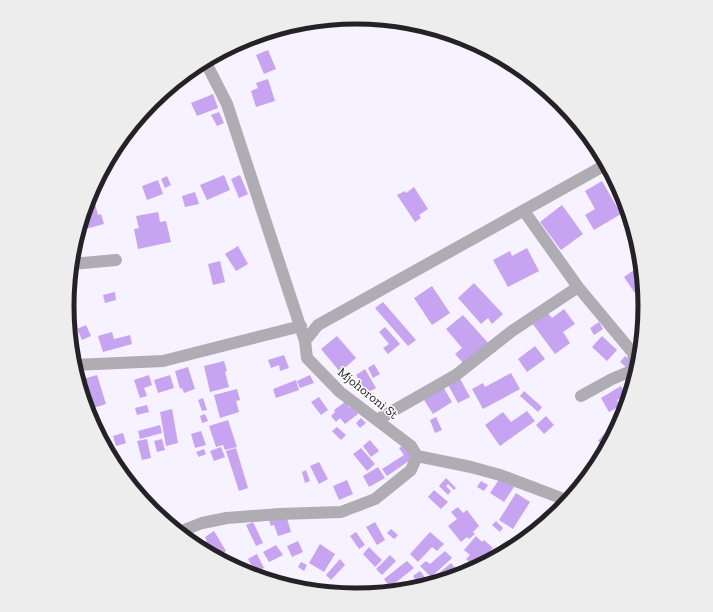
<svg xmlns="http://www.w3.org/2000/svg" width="713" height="612" viewBox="0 0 713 612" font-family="'Zilla Slab',serif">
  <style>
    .building { fill: #c6a4f1 }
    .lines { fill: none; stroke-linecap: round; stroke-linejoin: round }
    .street { stroke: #afacb3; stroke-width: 12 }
    .labels { text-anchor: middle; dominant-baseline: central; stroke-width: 3; stroke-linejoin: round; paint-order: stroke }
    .street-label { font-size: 13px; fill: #242227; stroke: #fff }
    .rim { fill: none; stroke: #242227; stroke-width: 5 }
  </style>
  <rect width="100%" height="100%" fill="#f7f2ff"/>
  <path class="building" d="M253,37L256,43L239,51L236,44Z
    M268,50L276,69L264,74L256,55Z
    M268,79L275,101L256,107L251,91L258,88L256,83Z
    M213,94L218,108L197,116L191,103Z
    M219,112L224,123L217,126L211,115Z
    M224,175L230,190L207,200L200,185Z
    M240,175L248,194L239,198L231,179Z
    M167,176L171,185L165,188L161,179Z
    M158,180L163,194L147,200L142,186Z
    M602,181L621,214L594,230L585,215L595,209L585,191Z
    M414,187L428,209L419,215L421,218L415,222L397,195L405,191L406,193Z
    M195,192L199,204L185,207L182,196Z
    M94,200L98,215L101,214L104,224L82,230L81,224L88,202Z
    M562,205L583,234L561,250L540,222Z
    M158,212L160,222L166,221L171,242L138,249L134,229L139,228L136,216Z
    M238,246L248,264L236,271L225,254Z
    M527,248L539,271L508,287L493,260L510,251L512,256Z
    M220,261L225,282L213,285L208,264Z
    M634,270L643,284L645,308L624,277Z
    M474,283L503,314L492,324L488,318L481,324L458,298Z
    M432,286L450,313L432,325L414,298Z
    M115,292L116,300L105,303L103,295Z
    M383,302L416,340L408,346L375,308Z
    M564,309L575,324L563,332L570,343L555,354L532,323L547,312L552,318Z
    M463,315L489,344L465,365L455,354L462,348L446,329Z
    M599,322L603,329L594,335L590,328Z
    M86,325L91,336L82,340L77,329Z
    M385,327L400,344L388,354L383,348L389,344L379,332Z
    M112,332L114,339L130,335L132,344L103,352L98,336Z
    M337,336L356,358L340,372L321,349Z
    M602,336L617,350L607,361L592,347Z
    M535,346L545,359L527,372L518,359Z
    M284,355L289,368L280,371L279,365L271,368L268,360Z
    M625,356L631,361L626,367L620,362Z
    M224,361L227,371L225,372L229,387L210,392L204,366Z
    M374,364L380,374L373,378L368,368Z
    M188,367L195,389L184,393L182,388L180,389L175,371Z
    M365,369L376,388L367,393L356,375Z
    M511,373L520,389L483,409L472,389L483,383L485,387Z
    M97,375L106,404L87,410L81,388L86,386L83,379Z
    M149,375L152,385L144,388L147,396L140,398L134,380Z
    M170,375L174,388L158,393L154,380Z
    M310,375L314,383L300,388L297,381Z
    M458,375L470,397L458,403L446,381Z
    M296,380L299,390L276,398L273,389Z
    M442,385L452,402L433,414L422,397Z
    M621,386L626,395L617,400L620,406L609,412L601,398Z
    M237,389L240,400L236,401L239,412L220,418L214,395Z
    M524,391L542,407L538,412L520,396Z
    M319,397L328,410L321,415L311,402Z
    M203,398L207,410L202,411L198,400Z
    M345,402L350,408L353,407L358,414L345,424L340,418L336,422L331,416L335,412L334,410Z
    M147,405L149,412L137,415L135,408Z
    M172,409L178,443L166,446L160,412Z
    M527,411L535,421L500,446L485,425L503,412L511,422Z
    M205,414L208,421L202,423L200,416Z
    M546,416L554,425L544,434L536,425Z
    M436,417L442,430L435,433L430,420Z
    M361,418L366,423L360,428L356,423Z
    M228,420L237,447L225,450L223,445L216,447L209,426Z
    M160,425L162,433L140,439L138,431Z
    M337,427L346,435L341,440L332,431Z
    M201,431L206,445L195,448L191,434Z
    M123,433L126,443L116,446L113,436Z
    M604,434L611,440L606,447L598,441Z
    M147,439L151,458L142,460L137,441Z
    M162,439L165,450L157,452L154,441Z
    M370,440L379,451L371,457L363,446Z
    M407,443L416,456L387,476L382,469L404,455L399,448Z
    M221,447L225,457L214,461L210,451Z
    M236,448L248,488L239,491L226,451Z
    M361,448L375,464L367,471L353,454Z
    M204,449L206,454L199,457L196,452Z
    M319,462L328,479L319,484L310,466Z
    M378,467L385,478L369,487L363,476Z
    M306,470L310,481L305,483L302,472Z
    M446,478L456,488L454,490L448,484L446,486L451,491L448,495L439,486Z
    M500,478L514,487L504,502L490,493Z
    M347,480L353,494L339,500L333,486Z
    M481,481L488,485L484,491L477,487Z
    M434,490L448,502L441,509L428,497Z
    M516,493L530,502L513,529L499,520Z
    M458,507L463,513L467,510L479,526L473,532L475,534L469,539L467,537L461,542L448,526L457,519L451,512Z
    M546,514L552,518L534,532Z
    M286,515L291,532L278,536L274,525L271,526L269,520Z
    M496,521L503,528L500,532L492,525Z
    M253,522L263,543L256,546L246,525Z
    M375,522L385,540L377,545L366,527Z
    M391,529L398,535L394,539L387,533Z
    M214,531L226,551L216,557L197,547L207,541L205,537Z
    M356,532L365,545L359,549L350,536Z
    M430,532L444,544L437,551L432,547L418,562L410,554Z
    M476,536L482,542L484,540L493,548L475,567L466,559L470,555L464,550Z
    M298,541L303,552L292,557L287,546Z
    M320,544L335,554L324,572L309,563Z
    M276,545L283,555L269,562L263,552Z
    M369,547L382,560L375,567L363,554Z
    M445,551L452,558L431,577L420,566L426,561L430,564Z
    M257,554L264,568L255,572L248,559Z
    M390,555L396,561L382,575L376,569Z
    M340,559L345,565L331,580L326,575Z
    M407,561L414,568L390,587L384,579Z
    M301,562L307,565L304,571L298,567Z
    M451,563L459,573L464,569L467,573L438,582L436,580L441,575L439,573Z
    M420,571L430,584L421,587L413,576Z"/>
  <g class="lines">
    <path class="street" d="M205,61L227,104L305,341
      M524,211L578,287L633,353L635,363L631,371L612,379L581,396
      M72,264L116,260
      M74,365L163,361L301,326
      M377,420L456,375L512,331L578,287
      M417,456L471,467L500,475L569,501
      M179,532L202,523L227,518L279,514L341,512L375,499L411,470L417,456L411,446L340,392L307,358L305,341L318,325L607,164"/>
  </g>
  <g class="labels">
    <g class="street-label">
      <text transform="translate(368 393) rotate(39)">Mjohoroni St</text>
    </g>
  </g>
  <path d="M0 0H713V612H0ZM74 306a282 282 0 1 1 564 0a282 282 0 1 1-564 0Z" fill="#ededee" fill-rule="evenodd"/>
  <path class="rim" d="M74 306a282 282 0 1 1 564 0a282 282 0 1 1-564 0Z"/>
</svg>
